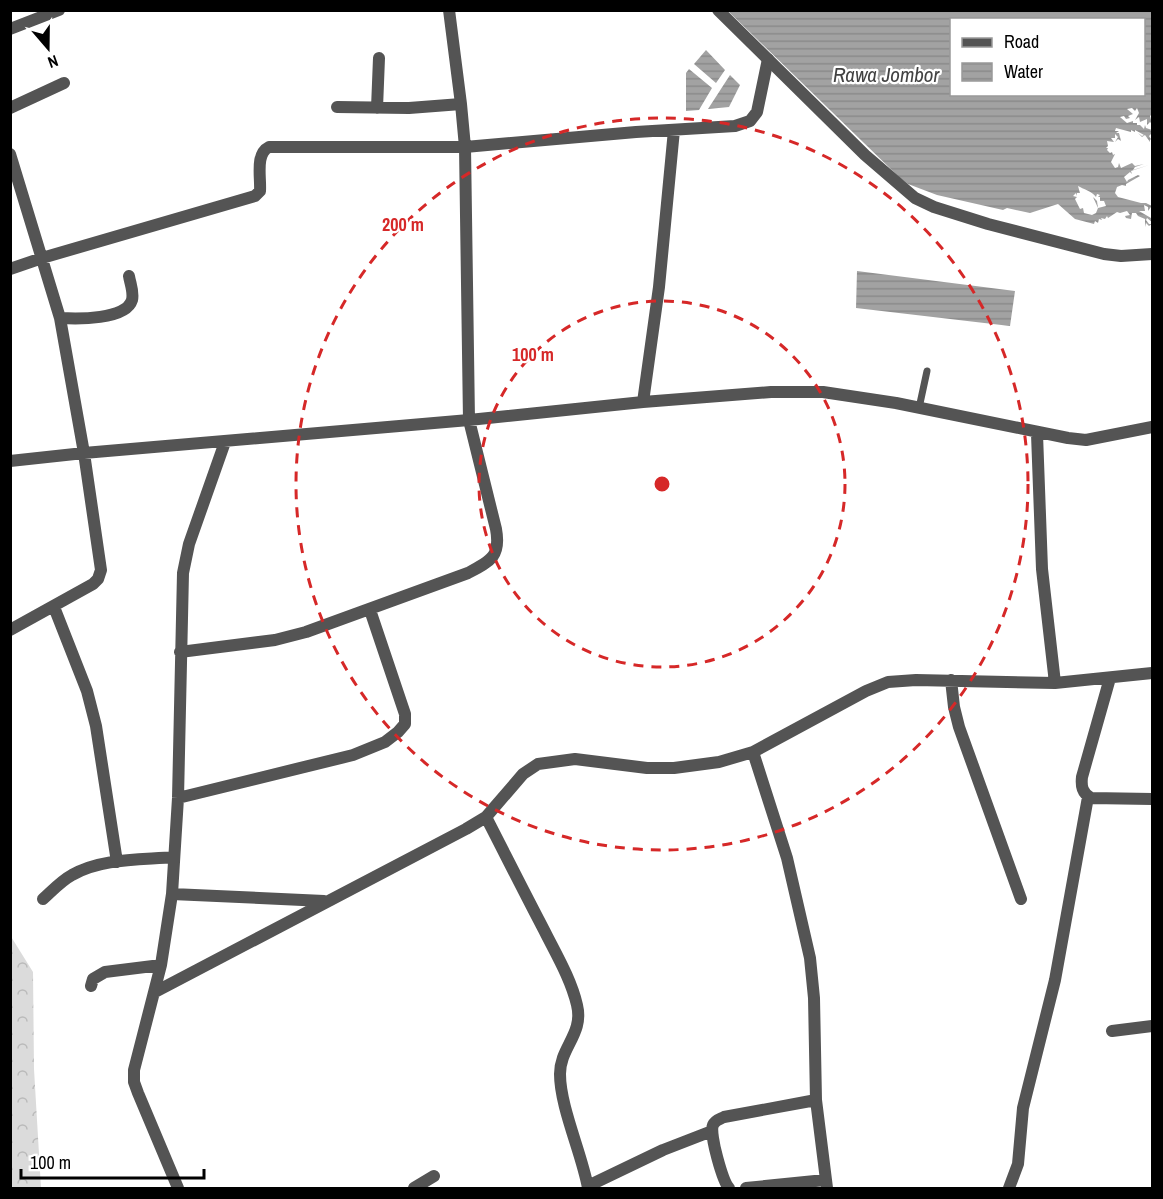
<svg xmlns="http://www.w3.org/2000/svg" width="1163" height="1199" viewBox="0 0 1163 1199" font-family="'Archivo Narrow',sans-serif">
  <style>
    .forest { fill: url(#forest-crowns) }
    .water { fill: url(#water-rules); fill-rule: evenodd }
    .lines { fill: none; stroke-linecap: round; stroke-linejoin: round }
    .service { stroke: #545454; stroke-width: 7 }
    .minor { stroke: #545454; stroke-width: 12 }
    .tertiary { stroke: #545454; stroke-width: 12 }
    .ring { fill: none; stroke: #d62828; stroke-width: 3; stroke-dasharray: 10 8 }
    .labels { text-anchor: middle; dominant-baseline: central; stroke-width: 4.5; stroke-linejoin: round; paint-order: stroke }
    .water-label { font-size: 21px; font-style: italic; fill: #434343; stroke: #fff }
    .centre { fill: #d62828; stroke: #fff; stroke-width: 3 }
    .ring-label { font-size: 18px; text-anchor: middle; font-weight: bold; fill: #d62828; stroke: #fff; stroke-width: 4.5; stroke-linejoin: round; paint-order: stroke }
  </style>
  <defs>
    <pattern id="forest-crowns" width="20" height="18" patternUnits="userSpaceOnUse" patternTransform="scale(1.5)"><rect width="20" height="18" fill="#dbdbdb"/><path d="M2 6a3 3 0 1 1 6 0M12 15a3 3 0 1 1 6 0" fill="none" stroke="#bababa"/></pattern>
    <pattern id="water-rules" width="6" height="5" patternUnits="userSpaceOnUse" patternTransform="scale(1.5)"><rect width="6" height="5" fill="#a2a2a2"/><path d="M0 2.5h6" fill="none" stroke="#8a8a8a"/></pattern>
  </defs>
  <rect width="100%" height="100%" fill="#fff"/>
  <path class="forest" d="M10,935L33,972L34,1069L41,1188H11Z"/>
  <path class="water" d="M728,11H1152V114L1150,116L1152,124L1150,122L1147,125V119L1140,122L1139,117L1135,120L1139,113L1137,108L1135,111L1132,108L1127,109L1133,114L1128,116L1130,118L1126,119L1124,116L1120,117L1127,123L1133,121V123H1137V125H1140L1144,129L1145,125L1146,128L1152,130L1150,131H1152V136L1151,134L1149,136L1152,141L1150,139V142L1145,135L1142,137L1138,133L1142,136L1144,135L1135,130V132L1131,130V132L1116,128L1115,131H1119L1116,133H1119L1121,141L1118,139L1115,142L1118,137L1115,134V138H1111L1114,142L1107,141L1108,146L1106,148H1108L1107,150L1110,153L1112,152L1113,155L1115,154L1111,162L1115,168L1118,167L1119,163L1121,168L1132,163L1135,166L1144,164L1135,167L1133,170L1149,165L1131,171L1132,174L1130,172L1124,177L1127,182L1128,180L1138,175L1140,176L1126,184V186L1122,185L1117,187L1115,193L1118,197L1141,203H1152H1146L1152,206L1151,211V207L1148,211V207L1144,205L1145,211H1139L1151,218L1152,222L1147,218L1146,220L1149,224H1152L1149,226L1146,223L1145,227V219L1138,216L1136,213H1132L1131,219L1126,218L1125,216L1130,215L1127,211L1120,213L1117,212L1108,218L1107,216L1105,219L1101,218L1102,220L1099,219L1098,223L1095,221L1094,224L1075,219L1058,204L1030,213L1007,208L1003,210L937,195L908,184L899,177ZM952,20H1144V94H952ZM1078,186C1083,189 1092,191 1096,197L1097,194L1100,195L1098,197H1100V201H1104L1106,206L1098,208L1097,201L1093,197L1098,208L1096,213L1092,215L1084,213L1083,208L1080,209L1075,199L1077,197L1073,196L1076,193L1077,196V193H1080Z
    M706,50L725,70L716,83L694,64Z
    M689,69L712,88L699,110L686,111V73Z
    M730,75L740,85L729,107L708,109Z
    M857,271L1015,291L1010,326L856,308Z"/>
  <g class="lines">
    <path class="service" d="M919,408L927,371"/>
    <path class="minor" d="M10,29L59,10
      M337,107L409,108L461,104
      M10,108L64,83
      M377,108L379,58
      M10,154L60,318L84,453L101,570L98,579L93,584L10,630
      M10,269L42,258L255,196L260,191C261,177 255,154 269,147H465L636,132L735,126L750,121L757,112L768,59
      M60,318C77,319 126,320 132,300C134,292 130,283 129,276
      M643,402L659,287L674,130
      M1037,434L1042,569L1055,683
      M10,461L84,453L469,420L643,402L771,392H823L896,403L1068,438L1086,440L1152,427
      M54,607L87,691L96,726L117,862
      M180,652L275,640L306,632L468,573C491,561 501,556 496,529L469,420L465,147L461,104L449,10
      M1110,678L1082,777C1081,786 1082,793 1091,798L1152,799
      M951,680L954,707L959,727L1021,899
      M753,752L787,858L810,958L814,998L816,1100L827,1188
      M178,798L353,755L385,742L398,732L405,724V714L370,610
      M486,817C505,854 524,892 544,930C556,954 571,979 577,1005C584,1034 560,1047 560,1074C560,1107 582,1154 588,1188
      M172,894L324,901
      M43,899C52,891 61,881 72,875C101,858 141,860 174,857
      M91,986L93,979L105,972L161,965
      M155,992L466,829L486,817L523,774L538,764L575,759L647,768H674L719,762L753,752L866,691L888,682L916,680L1055,683L1152,673
      M1112,1031L1152,1026
      M588,1186L663,1150L712,1131
      M178,1188L138,1093L134,1082V1070L161,965L172,894L178,798L183,573L189,544L225,442
      M414,1188L434,1176
      M729,1188C723,1182 709,1134 713,1125C715,1120 720,1119 724,1117L816,1100
      M746,1188L825,1180
      M1009,1188L1018,1164L1023,1108L1055,980L1088,797"/>
    <path class="tertiary" d="M718,10L865,155L915,198L934,207L988,224L1104,254L1121,256L1152,254"/>
  </g>
  <g class="ring">
    <circle cx="662" cy="484" r="183"/>
    <circle cx="662" cy="484" r="366"/>
  </g>
  <g class="labels">
    <g class="water-label">
      <text x="886" y="74">Rawa Jombor</text>
    </g>
  </g>
  <circle cx="662" cy="484" r="9" class="centre"/>
  <g class="ring-label">
    <text x="403" y="231">200 m</text>
    <text x="533" y="361">100 m</text>
  </g>
  <rect width="1163" height="1199" fill="none" stroke="#000000" stroke-width="24"/>
  <rect x="950" y="18" width="195" height="78" fill="#ffffff" stroke="#999999" stroke-width="1.5"/>
  <rect x="962" y="38" width="30" height="9" fill="#545454" stroke="#999999" stroke-width="1.5"/>
  <text x="1004" y="48" font-size="18" fill="#000000">Road</text>
  <rect x="962" y="63" width="30" height="18" fill="url(#water-rules)" stroke="#999999" stroke-width="1.5"/>
  <text x="1004" y="78" font-size="18" fill="#000000">Water</text>
  <g transform="translate(48 48) rotate(160)" stroke="#ffffff" stroke-width="4.5" paint-order="stroke">
  <path d="M0-4.5L10 22L0 15L-10 22Z" fill="#000000"/>
  <text y="-9" font-size="16" font-weight="bold" text-anchor="middle" fill="#000000">N</text>
  </g>
  <path d="M21 1169v9h183v-9" fill="none" stroke="#000000" stroke-width="3"/>
  <text x="30" y="1169" font-size="18" fill="#000000" stroke="#ffffff" stroke-width="4.5" paint-order="stroke">100 m</text>
</svg>
